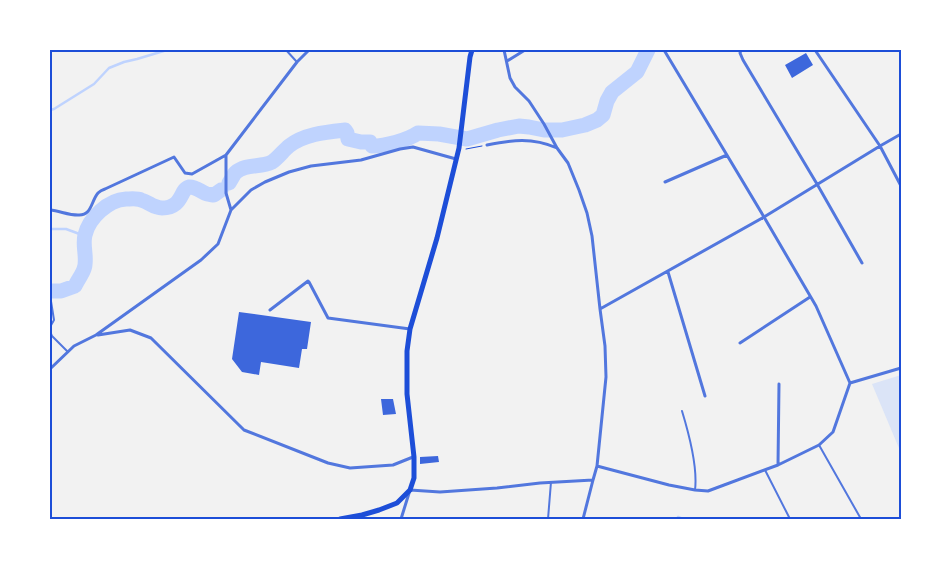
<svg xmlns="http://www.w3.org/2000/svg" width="951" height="569" viewBox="0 0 951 569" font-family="Figtree,sans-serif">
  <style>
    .green { fill: #dbe4f7 }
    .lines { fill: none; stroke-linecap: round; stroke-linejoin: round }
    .stream { stroke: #bfd3fe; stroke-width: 2.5 }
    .river { stroke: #bfd3fe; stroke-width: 15 }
    .building { fill: #3d67dc }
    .path { stroke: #1d4ed8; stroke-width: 1 }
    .service { stroke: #5277de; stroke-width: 2 }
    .minor { stroke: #5277de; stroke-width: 3 }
    .secondary { stroke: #1d4ed8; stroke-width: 5 }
    .neatline { fill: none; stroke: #1d4ed8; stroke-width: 2 }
  </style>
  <rect width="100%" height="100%" fill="#f2f2f2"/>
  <path class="green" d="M901,375V453L872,384Z"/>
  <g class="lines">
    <path class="stream" d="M50,110L54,109L94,84L109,68L124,62L137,59L167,50
      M50,229H66L85,236
      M678,517L683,519"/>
    <path class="river" d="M229,183C231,180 233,176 235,173C246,163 260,168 272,162C277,159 284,150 289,146C304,134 326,132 345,130L347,133L348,139L361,142H370L372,146C385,146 408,140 418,133L439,134L467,139L498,130L519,126L529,127L544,130H562L585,125L597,120L603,115L607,101L612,92L637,72L648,50
      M51,291H61L75,286C77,281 82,275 84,269C88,259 82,246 85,235C89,218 108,200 126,199C130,199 137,198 141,200C149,202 153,208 162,208C183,208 180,189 189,187C195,186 201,192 207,194C208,194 213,195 214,195L221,190"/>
  </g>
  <path class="building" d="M806,53L813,65L792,78L785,65Z
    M239,312L311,322L307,349H302L299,368L261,362L259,375L242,372L232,359Z
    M381,399H393L396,414L383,415Z
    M438,456L439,462L420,464V457Z"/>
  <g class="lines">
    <path class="path" d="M466,149L482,146"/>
    <path class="service" d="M286,50L296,61
      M50,295L54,320L50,327
      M50,331L52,336L68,352
      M682,411C689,434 698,466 695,490
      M819,445L861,519
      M765,470L790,519
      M548,519L551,482"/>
    <path class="minor" d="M504,50L510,78L515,87L529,101L544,124L557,148L568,163L579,190L587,213L592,236L600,309L605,346L606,377L597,466
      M664,50L764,217L816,306L850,383
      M741,50L740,53L743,60L817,184L862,263
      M815,50L880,146L901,186
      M507,61L525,50
      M487,145C512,140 532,137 557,148
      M665,182L727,155
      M50,210C60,211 68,215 78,215C92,216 91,201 98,193C100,191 102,190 105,189L174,157L185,173L192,174L226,155
      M231,210L226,193V155L297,62L309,50
      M668,272L705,396
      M600,309L764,217L880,146L901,134
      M270,310L308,281L309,282L328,318L410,329
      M98,335L130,330L151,338L244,430L328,463L350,468L393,465L413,457
      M740,343L810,297
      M50,369L74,346L96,335L201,260L218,244L231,210L251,190L265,182L289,172L311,166L361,160L400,149L413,147L456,159
      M850,383L901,368
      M778,465L779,384
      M401,519L410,490L440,492L497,488L540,483L593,480L597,466L669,485L695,490L708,491L778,465L819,445L833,432L850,383
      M583,519L593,480"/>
    <path class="secondary" d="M340,519L362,515L379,510L397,503L410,490L414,478V457L407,394V351L410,329L437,238L459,148L470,57L472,50"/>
  </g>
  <rect width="951" height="569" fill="none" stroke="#ffffff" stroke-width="102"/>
  <rect x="51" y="51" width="849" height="467" class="neatline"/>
</svg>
